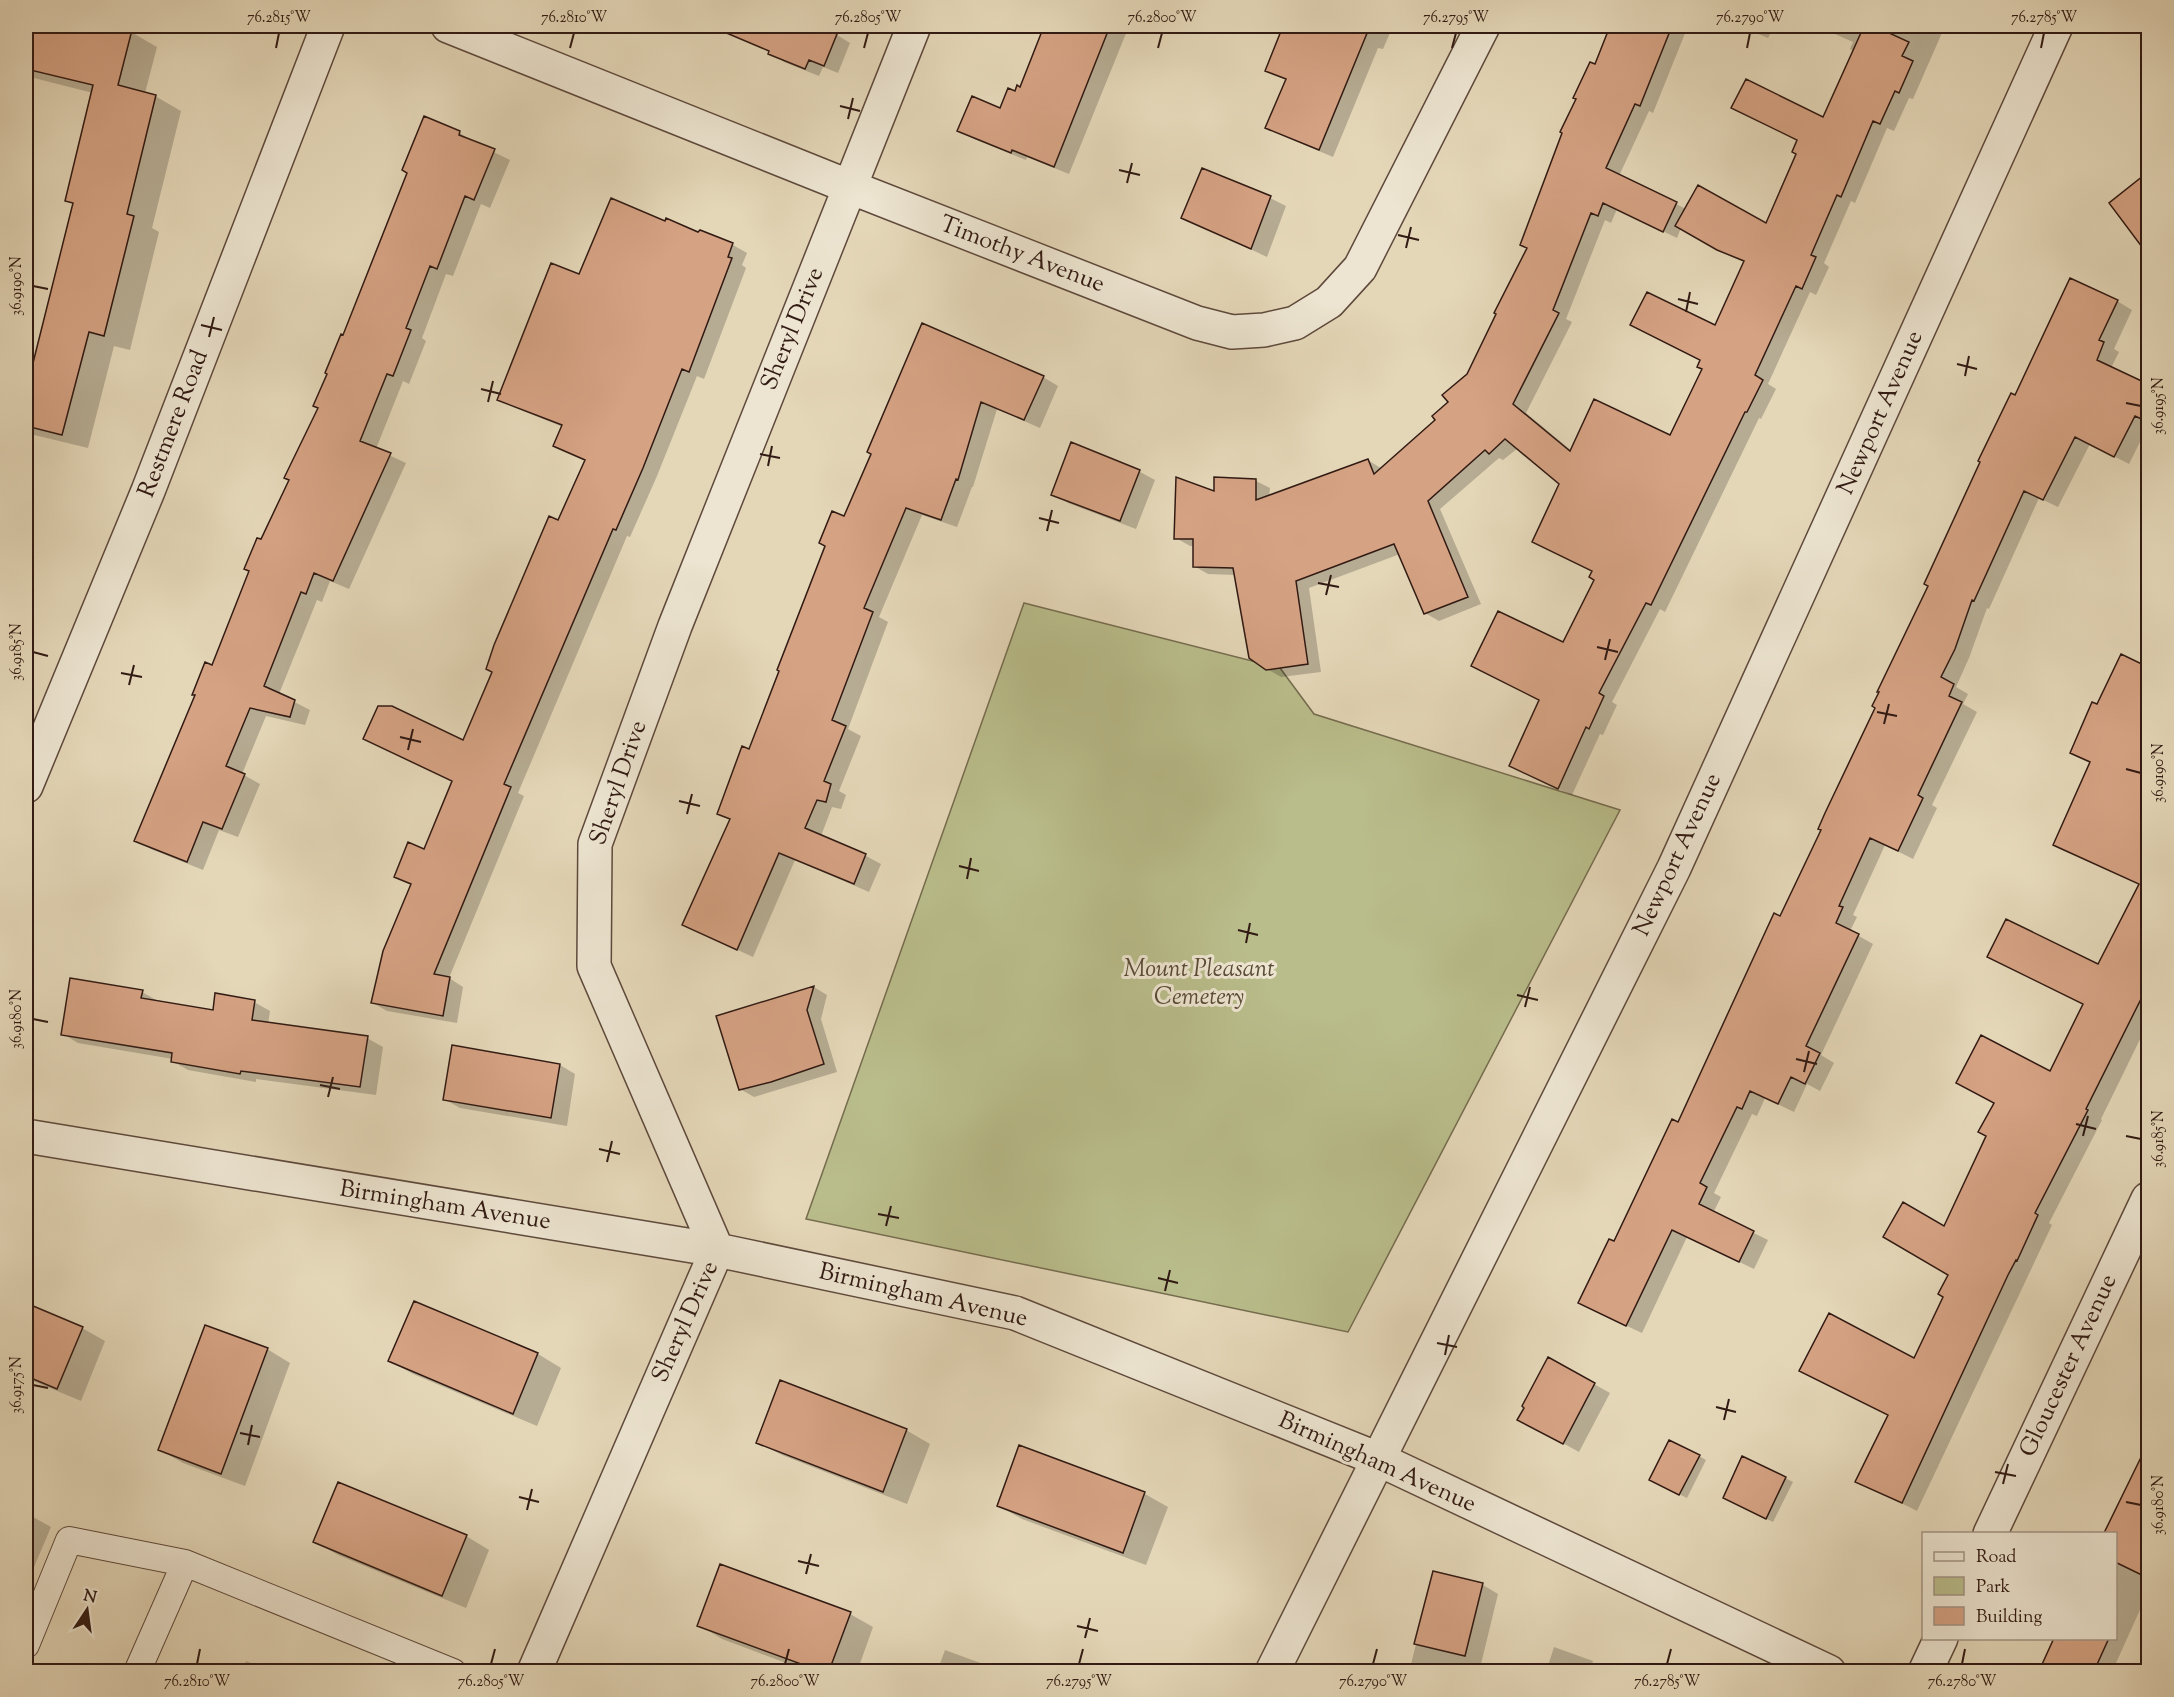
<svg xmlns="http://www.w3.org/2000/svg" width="2174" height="1697" viewBox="0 0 2174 1697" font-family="'Sorts Mill Goudy',serif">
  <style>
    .green { fill: #b9bd8b; stroke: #756c4f; stroke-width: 1.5 }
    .shadow { fill: #0003; fill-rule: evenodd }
    .building { fill: #d5a283; stroke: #311a13; stroke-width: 1.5 }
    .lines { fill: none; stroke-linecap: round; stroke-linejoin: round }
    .lane-casing { stroke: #5e493c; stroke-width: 28 }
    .street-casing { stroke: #5e493c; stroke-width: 36 }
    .lane { stroke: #ede5d1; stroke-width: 26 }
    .street { stroke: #ede5d1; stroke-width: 33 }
    .ticks { fill: none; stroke: #311a13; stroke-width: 2 }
    .labels { text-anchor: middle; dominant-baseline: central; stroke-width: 6; stroke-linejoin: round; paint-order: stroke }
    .street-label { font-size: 24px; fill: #311a13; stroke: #ede5d1 }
    .park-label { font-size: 24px; font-style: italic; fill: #5a4b37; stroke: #ede5d1 }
    .neatline { fill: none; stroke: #311a13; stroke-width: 2 }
    .ticks-label { font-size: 15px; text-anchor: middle; fill: #311a13 }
  </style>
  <rect width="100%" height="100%" fill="#e4d7b8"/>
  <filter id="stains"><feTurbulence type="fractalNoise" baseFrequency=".00333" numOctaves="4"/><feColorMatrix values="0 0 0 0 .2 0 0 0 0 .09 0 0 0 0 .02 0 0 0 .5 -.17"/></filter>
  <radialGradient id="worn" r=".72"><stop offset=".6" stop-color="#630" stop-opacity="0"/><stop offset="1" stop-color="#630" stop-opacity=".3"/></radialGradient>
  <path class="green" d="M1024,603L1280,668L1314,714L1620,810L1348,1332L806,1219Z"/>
  <path class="shadow" d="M26,26H106L131,32L157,47L145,93L155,96L181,111L152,228L159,232L130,350L114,346L88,448L26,433V363L34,365L74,204L67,200L93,93L26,76Z
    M720,26H841L837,35L850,43L838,73L823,67L819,76L784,62L770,52L738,37L739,33Z
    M1045,26H1129L1069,174L1027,157L1026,160L974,139L959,130L1001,110L1021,89Z
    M1315,26H1393L1383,49L1378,48L1333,157L1281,135L1267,127L1299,64Z
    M1612,26H1688L1653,113L1649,111L1619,176L1686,209L1767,225L1824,119L1854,51L1850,49L1853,42L1817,26H1945L1913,99L1909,98L1894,131L1887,128L1855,203L1851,201L1824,263L1829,267L1816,295L1810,292L1768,384L1776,389L1761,419L1759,418L1665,612L1660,609L1612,702L1617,705L1603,735L1600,734L1572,795L1524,773L1563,644L1596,579L1561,484L1518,448L1503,460L1499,458L1440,509L1481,604L1439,621L1425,613L1400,554L1309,588L1321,672L1281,677L1267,669L1236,575L1208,574L1194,566L1195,546H1190L1176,538L1215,493L1256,481L1270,488L1269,497L1368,460L1382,469L1437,420L1468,375L1528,248ZM1617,209L1677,238L1681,228L1732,257L1745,262L1716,327L1704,369L1671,437L1572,451L1526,413L1572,322L1566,319L1605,220L1611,223Z
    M1739,26H1774L1768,38Z
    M425,118L460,133L475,143L510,160L490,208L481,204L453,276L446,274L422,338L426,341L409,384L403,381L376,449L406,463L349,589L330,581L322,602L317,600L279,694L310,710L305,725L266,716L242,774L260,784L238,837L219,830L203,870L151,849L136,840L213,667L262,541L290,480L320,408L344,337L408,172Z
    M2148,167V250L2146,249V177L2142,172Z
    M1270,198L1286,206L1267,257L1183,217Z
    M665,223L699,234L700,232L733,245L747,253L742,265L746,268L704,379L697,376L657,476L630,537L627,536L518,793L524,796L449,978L463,987L457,1023L387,1011L373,1003L412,885L396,876L425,851L453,782L379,746L464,742L586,461L555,446L563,427L513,407L499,399L580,276Z
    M2117,301L2132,310L2114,349L2119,352L2111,368L2148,386V426L2129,464L2090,444L2058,507L2039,498L1989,609L1987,608L1969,658L1956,687L1968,694L1963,704L1977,712L1932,805L1937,808L1913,859L1885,845L1853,915L1857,917L1850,931L1873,944L1821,1055L1834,1063L1820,1091L1807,1084L1794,1112L1765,1098L1757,1116L1752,1114L1714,1193L1721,1197L1713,1213L1768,1240L1754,1269L1687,1237L1642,1333L1595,1311L1614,1243L1679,1124L1823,830L1929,585L2015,397Z
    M923,325L1043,377L1058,386L1040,428L997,409L973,487H972L957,527L922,515L879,617L888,622L848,729L861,736L839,791L846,795L841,809L832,807L821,836L866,856L881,864L869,892L795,860L753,957L684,925L731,820L719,813L750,751Z
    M1072,444L1140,472L1155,480L1136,529L1068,503L1053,494Z
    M2121,656L2148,669V1023L2101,1119L2102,1120L2049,1223L2052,1225L1917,1511L1857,1481L1945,1297L1950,1274L1945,1228L2051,1073L2084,1004L2099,966L2140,885L2055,845L2091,763L2072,752L2098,706Z
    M814,987L827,995L821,1019L837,1072L754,1097L740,1089Z
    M142,992L158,1001L214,1011L254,1002L270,1011L268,1024L367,1038L383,1047L376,1095L256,1079V1082L188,1070L172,1061L173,1059L78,1043L63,1034Z
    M560,1065L575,1074L567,1126L460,1108L444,1099Z
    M415,1303L538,1354L561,1368L537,1426L413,1374L390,1361Z
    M26,1305L82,1328L105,1341L81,1401L26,1378Z
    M267,1349L290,1363L245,1486L183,1463L160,1450Z
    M1549,1359L1610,1393L1579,1452L1535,1428L1526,1407Z
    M781,1382L906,1430L930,1444L907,1504L782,1455L758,1442Z
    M2148,1441V1592L2112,1672H2052L2043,1666L2055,1638H2116V1534H2107L2148,1447L2147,1446Z
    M1020,1447L1145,1494L1168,1507L1146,1565L1022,1519L999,1506Z
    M1699,1456L1706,1460L1687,1498L1658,1484Z
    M1785,1478L1793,1482L1773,1522L1732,1502Z
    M26,1513L51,1527L26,1586Z
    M466,1536L489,1550L466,1608L338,1555L315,1542Z
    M1434,1573L1483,1585L1498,1594L1481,1664L1476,1663L1475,1672H1409Z
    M850,1614L873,1627L857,1672H810L722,1639L699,1625Z
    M1554,1647L1593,1661L1589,1672H1546Z
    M945,1650L1005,1672H937Z
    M246,1661L274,1672H242Z"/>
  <path class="building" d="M26,26H112L132,30L118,85L156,95L127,214L134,216L104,336L89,332L62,435L26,426V361L33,363L73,203L65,201L93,85L26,69Z
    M710,26H824L823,27L837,34L824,66L809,60L805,69L768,54L769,51Z
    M1044,26H1110L1054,167L1012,150L1011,153L957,131L972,96L1000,108L1008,88L1015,91L1017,85L1020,87Z
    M1283,26H1370L1319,150L1265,128L1286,79L1265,71Z
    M1610,26H1672L1640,106L1635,104L1606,168L1677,202L1663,232L1603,203L1598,216L1591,213L1553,310L1559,313L1513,404L1570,451L1594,399L1670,435L1702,369L1697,367L1700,360L1630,325L1647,292L1715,325L1744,261L1717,250L1675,226L1698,185L1766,223L1796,154L1792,152L1797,140L1731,108L1746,79L1823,117L1864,26H1874L1909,42L1902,56L1913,61L1899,93L1895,91L1880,124L1873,121L1841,197L1837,195L1811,255L1816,257L1802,289L1796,286L1755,375L1763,380L1747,412H1745L1651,605L1646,603L1599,693L1604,696L1589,729L1586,727L1558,789L1509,766L1539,700L1471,666L1498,611L1563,642L1594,580L1589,577L1592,571L1532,542L1559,484L1505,439L1489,454L1485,450L1428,501L1468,597L1424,614L1394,544L1296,581L1308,664L1266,670L1249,658L1233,568L1193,567V539H1174L1176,477L1214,491V477L1256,479V500L1368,459L1374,474L1435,420L1432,416L1448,402L1442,395L1467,374L1496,314L1494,313L1527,248L1520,245L1562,133L1560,132L1576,99L1573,98L1590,62L1595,64Z
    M424,116L460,131L459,135L495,149L474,200L465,196L437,269L430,266L406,328L411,330L393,376L387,374L360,441L391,453L333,581L314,573L306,594L301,592L264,686L295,700L290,717L250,708L226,766L245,774L222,829L203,822L187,862L134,841L195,695H192L205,662L212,665L249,571L244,569L257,538L261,539L289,480L284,478L318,408L313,406L327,374L325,373L341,334L343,335L407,173L402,170Z
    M1202,168L1271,196L1251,249L1181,218Z
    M2148,172V255L2109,203Z
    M611,198L665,221L666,218L698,232L700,230L733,243L728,257L732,258L689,372L682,369L643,468L616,530L613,529L504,784L511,787L434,974L450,977L443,1016L371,1003L383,951L411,884L394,877L408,842L424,849L452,781L363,739L378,706H392L463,740L492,672L486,669L494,645L549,516L558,520L585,460L553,446L562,425L497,400L551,263L579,274Z
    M2070,278L2118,300L2099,340L2104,342L2097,360L2148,384V422L2135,416L2114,457L2075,437L2043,500L2024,491L1974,601L1972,600L1955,649L1941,677L1954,684L1949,696L1962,702L1918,795L1923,798L1898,851L1870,838L1839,906L1843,907L1836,923L1859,934L1806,1046L1820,1053L1805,1084L1791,1077L1778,1104L1750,1091L1742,1109L1737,1107L1700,1183L1707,1187L1699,1204L1754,1231L1739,1262L1672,1230L1626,1326L1578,1303L1609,1239L1614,1241L1672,1119L1678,1122L1774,913L1780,916L1821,830L1818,829L1825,813L1875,708L1872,706L1879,692H1877L1928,586L1924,584L1980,462L1978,461L2011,393L2015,395Z
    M922,323L1044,376L1024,420L981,402L958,480L956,479L941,520L906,508L864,608L873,612L832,720L846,726L824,781L831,784L826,802L817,800L805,828L866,854L854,884L779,853L737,950L682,925L730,819L717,814L742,746L749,749L779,671L777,670L825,546L819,543L832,511L844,516L871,454L867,452Z
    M1071,442L1140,470L1120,521L1051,495Z
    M2121,654L2148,667V985L2086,1109L2088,1110L2035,1213L2038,1215L2017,1261L2016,1260L2008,1275L1902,1503L1855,1482L1888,1415L1799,1371L1829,1313L1914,1358L1943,1297L1938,1294L1948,1275L1883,1237L1903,1202L1944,1226L1986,1136L1978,1132L1994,1103L1956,1083L1981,1035L2050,1071L2083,1004L1987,957L2006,919L2098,964L2139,884L2053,845L2090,762L2070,753L2092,702L2097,704Z
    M70,978L143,990L141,998L213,1010L215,993L255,1000L252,1020L368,1036L360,1087L241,1071L240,1074L171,1062L172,1053L61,1035Z
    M814,986L807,1010L824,1064L771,1082L739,1090L716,1016Z
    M452,1045L560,1064L551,1118L443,1100Z
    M414,1301L538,1353L513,1414L388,1361Z
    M26,1303L83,1327L57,1389L26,1376Z
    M205,1325L268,1348L221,1474L158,1450Z
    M1548,1357L1595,1383L1563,1444L1517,1420L1524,1408L1522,1406Z
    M780,1380L907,1429L883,1492L756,1443Z
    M1669,1440L1700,1455L1679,1495L1649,1480Z
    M2148,1443V1578L2115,1562V1533H2104Z
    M1019,1445L1145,1492L1123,1553L997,1506Z
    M1742,1456L1786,1477L1766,1519L1723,1498Z
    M338,1482L467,1535L442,1596L313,1542Z
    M720,1564L851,1612L829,1671H820L697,1626Z
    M1433,1571L1483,1583L1465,1656L1414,1644Z
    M2054,1638H2109L2094,1671H2039Z"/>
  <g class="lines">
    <defs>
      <path id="lane" d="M26,1645L69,1540L185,1563
        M137,1672L185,1563L453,1672"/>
      <path id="street" d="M448,26L850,187L1197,323L1232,332L1264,330L1295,323L1329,302L1360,268L1483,26
        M26,786L148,491L328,26
        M26,1136L717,1250L1015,1313L1378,1459L1829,1672
        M1990,1534L2148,1199
        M534,1672L717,1250L594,966L595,844L675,626L914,26
        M1272,1672L1674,868L2056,26
        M1925,1672L1941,1638"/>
    </defs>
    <use href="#lane" class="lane-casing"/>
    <use href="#street" class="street-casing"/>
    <use href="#lane" class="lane"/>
    <use href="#street" class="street"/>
  </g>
  <path class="ticks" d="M276,48L279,33M570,48L574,33M864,48L868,33M1158,48L1162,33M1452,48L1456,33M1747,48L1750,33M2041,48L2044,33M840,106L860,111M848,119L853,98M1119,170L1140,175M1127,183L1132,163M1398,235L1419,240M1406,248L1411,227M33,286L48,289M1678,299L1698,304M1686,312L1690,292M201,325L222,330M209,337L214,317M1957,364L1977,369M1965,376L1969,356M481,389L501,394M488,402L493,381M2126,403L2141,406M760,454L780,458M768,466L772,446M1039,518L1059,523M1047,531L1052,510M1318,583L1339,587M1326,595L1331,575M1597,647L1618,652M33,652L48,656M1605,660L1610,639M121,673L142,677M129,685L134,665M1877,712L1897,716M1884,724L1889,704M400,737L421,742M408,750L413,729M2126,769L2141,773M679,801L700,806M687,814L692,794M959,866L979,871M967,879L971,858M1238,930L1258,935M1246,943L1250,923M1517,995L1538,1000M1525,1007L1530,987M33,1019L48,1022M1796,1059L1817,1064M1804,1072L1809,1051M320,1085L340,1089M328,1097L333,1077M2076,1124L2096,1129M2083,1136L2088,1116M2126,1136L2141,1139M599,1149L620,1154M607,1162L612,1141M878,1214L899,1218M886,1226L891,1206M1158,1278L1178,1283M1165,1291L1170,1270M1437,1343L1457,1347M1445,1355L1449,1335M33,1385L48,1388M1716,1407L1736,1412M1724,1420L1729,1399M240,1433L260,1437M248,1445L252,1425M1995,1472L2016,1476M2003,1484L2008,1464M519,1497L539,1502M2126,1502L2141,1505M527,1510L532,1489M798,1561L819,1566M806,1574L811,1554M1077,1626L1098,1631M1085,1638L1090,1618M197,1664L200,1649M491,1664L495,1649M785,1664L789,1649M1079,1664L1083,1649M1373,1664L1377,1649M1667,1664L1671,1649M1962,1664L1965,1649"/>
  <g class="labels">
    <g class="street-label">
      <text transform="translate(1022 255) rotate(21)">Timothy Avenue</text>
      <text transform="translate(793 329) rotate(-68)">Sheryl Drive</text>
      <text transform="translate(1881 413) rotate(-66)">Newport Avenue</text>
      <text transform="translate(174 424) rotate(-69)">Restmere Road</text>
      <text transform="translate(619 783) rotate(-71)">Sheryl Drive</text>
      <text transform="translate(1678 855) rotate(-65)">Newport Avenue</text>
      <text transform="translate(445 1206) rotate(9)">Birmingham Avenue</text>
      <text transform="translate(923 1296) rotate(13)">Birmingham Avenue</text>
      <text transform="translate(686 1322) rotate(-66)">Sheryl Drive</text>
      <text transform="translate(2069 1366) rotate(-65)">Gloucester Avenue</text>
      <text transform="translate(1377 1463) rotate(24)">Birmingham Avenue</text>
    </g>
    <g class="park-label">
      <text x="1199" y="970">Mount Pleasant<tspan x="1199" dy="28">Cemetery</tspan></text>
    </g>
  </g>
  <rect width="2174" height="1697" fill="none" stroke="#e4d7b8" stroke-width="66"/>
  <rect x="1922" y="1532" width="195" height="108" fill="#ede5d1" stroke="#a29485" stroke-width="1.5"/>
  <rect x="1934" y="1552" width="30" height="9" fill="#ede5d1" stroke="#a29485" stroke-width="1.5"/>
  <text x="1976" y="1562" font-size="18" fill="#311a13">Road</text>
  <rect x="1934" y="1577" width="30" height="18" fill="#b9bd8b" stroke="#a29485" stroke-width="1.5"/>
  <text x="1976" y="1592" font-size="18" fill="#311a13">Park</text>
  <rect x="1934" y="1607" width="30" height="18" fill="#d5a283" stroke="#a29485" stroke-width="1.5"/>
  <text x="1976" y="1622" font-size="18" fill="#311a13">Building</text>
  <g transform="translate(87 1610) rotate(13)" stroke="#ede5d1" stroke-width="4.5" paint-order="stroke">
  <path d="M0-4.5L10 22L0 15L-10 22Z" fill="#311a13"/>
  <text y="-9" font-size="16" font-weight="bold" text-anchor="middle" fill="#311a13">N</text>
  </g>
  <rect x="33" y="33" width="2108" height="1631" class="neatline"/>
  <g class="ticks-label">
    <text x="279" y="22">76.2815°W</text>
    <text x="574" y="22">76.2810°W</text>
    <text x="868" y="22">76.2805°W</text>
    <text x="1162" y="22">76.2800°W</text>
    <text x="1456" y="22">76.2795°W</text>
    <text x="1750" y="22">76.2790°W</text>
    <text x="2044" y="22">76.2785°W</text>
    <text transform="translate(16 286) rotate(-90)" y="5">36.9190°N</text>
    <text transform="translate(2158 406) rotate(-90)" y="5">36.9195°N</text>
    <text transform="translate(16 652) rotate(-90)" y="5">36.9185°N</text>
    <text transform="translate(2158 773) rotate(-90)" y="5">36.9190°N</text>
    <text transform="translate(16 1019) rotate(-90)" y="5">36.9180°N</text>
    <text transform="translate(2158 1139) rotate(-90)" y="5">36.9185°N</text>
    <text transform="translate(16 1385) rotate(-90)" y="5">36.9175°N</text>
    <text transform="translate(2158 1505) rotate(-90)" y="5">36.9180°N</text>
    <text x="197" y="1686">76.2810°W</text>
    <text x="491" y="1686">76.2805°W</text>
    <text x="785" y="1686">76.2800°W</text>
    <text x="1079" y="1686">76.2795°W</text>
    <text x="1373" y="1686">76.2790°W</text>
    <text x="1667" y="1686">76.2785°W</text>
    <text x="1962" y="1686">76.2780°W</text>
  </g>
  <rect width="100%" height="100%" filter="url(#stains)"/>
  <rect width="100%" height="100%" fill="url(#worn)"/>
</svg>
